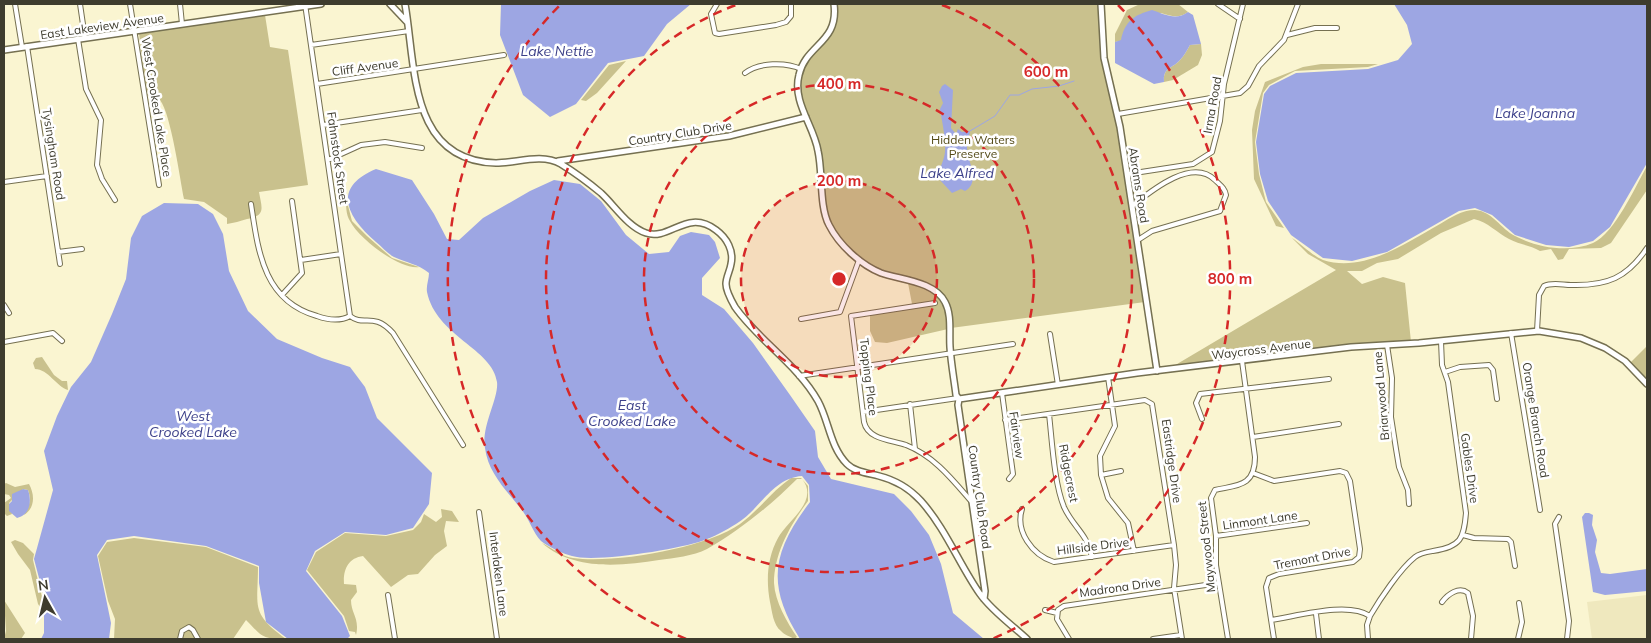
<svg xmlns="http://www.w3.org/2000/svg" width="1651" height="643" viewBox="0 0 1651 643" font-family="Mulish,sans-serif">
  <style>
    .built { fill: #efe8be }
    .green { fill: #c9c18d }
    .water { fill: #9da6e3 }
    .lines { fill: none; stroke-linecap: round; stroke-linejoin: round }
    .stream { stroke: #9da6e3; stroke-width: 1 }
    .minor-casing { stroke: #757051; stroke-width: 6 }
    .tertiary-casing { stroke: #757051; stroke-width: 8 }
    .minor { stroke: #fff; stroke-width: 4 }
    .tertiary { stroke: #fff; stroke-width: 5 }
    .ring { fill: none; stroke: #d62828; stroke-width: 2.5; stroke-dasharray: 9 6 }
    .labels { text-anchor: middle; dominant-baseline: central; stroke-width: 5; stroke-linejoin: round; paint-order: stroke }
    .street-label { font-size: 12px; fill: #3e3c2e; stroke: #fff }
    .park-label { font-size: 12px; fill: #544b18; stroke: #fff }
    .water-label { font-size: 14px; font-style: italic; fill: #3d418a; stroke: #fff }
    .centre { fill: #d62828; stroke: #fff; stroke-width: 2.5 }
    .ring-label { font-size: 15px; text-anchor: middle; font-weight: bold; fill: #d62828; stroke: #fff; stroke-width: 5; stroke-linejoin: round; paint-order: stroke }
  </style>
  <rect width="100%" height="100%" fill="#faf5d1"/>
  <path class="built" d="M1647,595V639H1592L1587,602Z"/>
  <path class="green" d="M835,4H1099L1102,58L1116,114L1145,302L951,328L941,294C902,279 841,263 828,217C821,196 826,171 820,149C813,126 795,101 801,76C809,44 841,43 835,4Z
    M1140,4H1178L1188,12C1179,19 1171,16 1161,13L1121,41L1115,42V34L1127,10Z
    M256,15H265L270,47L288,50L308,185L259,192C262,209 266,215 247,219C240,221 234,223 227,224V218L204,202L184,199C180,179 171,114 160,100C157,95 150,96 145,95L139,32Z
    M1201,44L1202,55L1198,65L1173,80L1164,82C1163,67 1172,69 1180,60C1184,56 1187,50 1190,45Z
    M626,61L597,93L586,101L581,100L609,65Z
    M1321,64H1378L1368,67L1295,71L1269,85L1263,93L1255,142L1259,174L1266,202L1284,228L1276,226L1254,179L1252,130L1255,111L1265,82L1303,67Z
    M1647,166V190L1611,243L1601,248L1569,249L1563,259L1558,260L1551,249L1540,251C1530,245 1520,245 1509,239C1497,233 1488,222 1474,219L1441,233L1398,259L1377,263L1362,271H1347L1362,284L1383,277L1405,283L1411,342L1351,345L1172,367L1336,270L1308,254L1292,238C1301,244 1313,256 1323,260C1364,273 1406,243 1440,224C1450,218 1462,210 1475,210C1492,211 1501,229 1515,236C1538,248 1569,253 1593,243C1615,233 1635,187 1647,166Z
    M346,198L352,221L367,236L392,258L419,267C400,270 359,239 350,221C346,215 346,206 346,198Z
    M908,283C938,290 946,299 948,329L887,343L875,342L870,331V315L905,308L912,304Z
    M1647,346V381L1630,363Z
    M42,357L54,375L62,381H67L68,390C57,387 48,369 35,369L33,363L36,358Z
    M791,478H801L808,486V501C791,524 774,553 774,583C775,602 787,622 797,637L794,639C790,636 784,635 781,631C773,625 772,611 770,602C766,581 767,558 778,538C787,521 820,501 802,479H797C771,505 739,531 707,549C693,556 674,558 659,560C621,566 574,571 542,543C552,548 563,557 573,558C614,564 706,548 740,524C758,511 772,491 791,478Z
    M6,483L15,487L29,484C35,495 35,508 24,515C29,505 32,501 28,490L23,489L9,503L12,514L7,516L4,513V503L11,498L9,495L4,494V484Z
    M441,509L452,511L459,522L446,521L444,531L447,546L435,555L418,574L408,575L391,587L363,556C348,558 343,570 344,584L356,585L357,592L351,600C351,614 360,618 356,635L355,632L349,631L344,616L307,570L316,552L345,533L386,536L413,530L421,522L424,514L436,522L442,517Z
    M134,538L206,547L258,567C258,607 250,613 286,639C261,639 262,636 246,620L233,639H114L115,619L108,601L98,556L107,542Z
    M15,540L23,543L34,554L33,560L42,597L43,611L38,604L30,570L18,554L11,542Z
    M4,600L25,633L21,639H4L6,631Z"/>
  <path class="water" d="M501,4H691L667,24L644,56L608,63L576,104L550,117L523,95L500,35Z
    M1394,4H1647V163L1610,227L1593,241L1569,247L1546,245L1515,235L1492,215L1475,208L1459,211L1387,252L1352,261L1323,258L1291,235L1268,201L1260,174L1256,142L1264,94L1270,86L1296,73L1368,69L1398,60L1412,44L1407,25Z
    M1152,10C1164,14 1176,21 1188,12L1193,15L1201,44L1190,45C1187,50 1184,56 1180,60C1172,69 1163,67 1164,82L1154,84L1115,63V42L1121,40C1125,21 1134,15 1152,10Z
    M945,84L953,90L951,128L956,134L958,129L962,132L970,131C969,136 968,141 967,146C966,160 982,181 965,191L961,189L952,193L939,179C938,169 944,162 945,152C946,138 942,122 940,109L943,103L939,92L942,86Z
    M376,169L412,180L434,214L447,239L459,240L483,218L530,191L554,180L580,184L601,201L626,235L649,254L669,252L680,236L691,232L709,235L715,242L720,258L702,278V295L724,309L753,343L790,395L815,431L818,457L831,479L894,494L911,511L929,535L941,564L953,613L984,639H800C766,585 772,552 810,502L809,485L802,476C772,478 760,510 736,524C726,530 714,537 702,541C679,549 595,563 572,556C564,554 548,547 541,541C533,533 529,518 521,509C507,491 488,473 485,448C481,426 499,398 497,382C493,349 436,336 427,292C426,286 429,279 429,273C418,264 407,263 394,257C388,254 382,247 376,242C347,217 331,188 376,169Z
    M164,203L198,204L213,214L223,234L229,271L248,311L277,339L322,358L350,367L365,387L377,418L432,473L429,504L413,528L386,535L345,532L315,551L306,571L342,616L350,636L347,639H288L266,622L259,583V566L206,546L134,536L107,540L97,555L111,623L109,639H41L44,633V597L34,559L53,490L44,451L57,416L71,387L91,362L112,314L126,279L131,238L142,216Z
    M23,489L28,490C32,501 30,515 17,518L9,511V504L12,501V494Z
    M1585,513H1589L1593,515L1592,525L1597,540L1595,552L1601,573L1610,574L1647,569V591L1605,595L1593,592L1582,517Z"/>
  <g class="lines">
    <path class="stream" d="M970,131L995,116L1010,95H1019L1032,89L1059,86L1074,81"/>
    <defs>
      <path id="minor" d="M15,4L22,47
        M80,4L85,38
        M130,4L159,185
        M180,4L182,24
        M305,4L350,316
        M717,4L711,14L715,33L719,34L776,25L786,22L791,16V4
        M1218,4L1240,19
        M1287,35L1315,28H1337
        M78,39L86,89L101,120L97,165L102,179L115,200
        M311,45L409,31
        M27,46L60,264
        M745,73C759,62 786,62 801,69
        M317,84L504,55
        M1118,114L1240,93L1248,86L1259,66L1284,40L1298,4
        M323,125L422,110
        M328,160L361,145L385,142L422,148
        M1128,174L1193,164L1212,152L1220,121L1224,84L1243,4
        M4,182L47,176
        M251,204C258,250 263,301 317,316C328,320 339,322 350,316
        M1132,206C1151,191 1192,157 1215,180C1220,185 1225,188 1226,195L1220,211L1152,231L1138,240
        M58,252L82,249
        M301,260L341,254
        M282,295L302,273L292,201
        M935,303L851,316L864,422C868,440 892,440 906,445C934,456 952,479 971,501
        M4,305L9,313
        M350,316C364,327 373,311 393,333L463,445
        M801,319L840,312L859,260
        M1537,331L1539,295L1544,286C1552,282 1563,285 1571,285C1607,286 1627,278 1647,248
        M1511,333L1540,510
        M1050,334L1058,385
        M4,342L53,333L62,341
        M1387,345L1392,378L1391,417L1396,449L1399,467L1408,490L1409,504
        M1445,372L1460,367L1489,365L1493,370L1497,399
        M799,376L1013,344
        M1108,377L1115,426L1100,456L1101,475L1108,498L1128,523L1134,551
        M1002,393L1013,474L1009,479
        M910,404L915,449
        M863,412L958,398
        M1049,414C1052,440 1054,483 1064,507C1073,527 1087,533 1092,557
        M1202,419L1196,403L1200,394L1329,379
        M1005,420L1145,400L1152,404L1174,545L1176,565L1174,588L1182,639
        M1253,437L1339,424
        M1253,473L1274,481L1340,471L1346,473L1350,481L1360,549L1359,557L1353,562L1279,574L1269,578L1266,587L1274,639
        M1101,475L1121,471
        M1022,509C1015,531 1032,555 1054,562L1174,545
        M479,512L497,639
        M1559,517L1555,524L1569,621L1567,639
        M1463,535L1474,538L1508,539L1511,542L1515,566
        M1216,536L1307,523
        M388,595L395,639
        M1442,602C1448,594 1459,586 1468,593L1473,616L1471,639
        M1045,610L1057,613
        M1316,614L1319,639
        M1271,620C1298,616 1348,601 1370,616
        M180,639L182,631L189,627L193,630L198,639
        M1069,639L1057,619L1058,610L1064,606L1219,583
        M1153,639L1181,635
        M1228,639L1216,565V536L1211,498L1215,490C1237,485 1255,487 1255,457L1242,361
        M1368,639L1367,625L1370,616C1380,599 1400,569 1415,557C1420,553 1427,552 1433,551C1461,547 1464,538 1466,513L1448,382L1442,365L1441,341
        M1518,639L1522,622L1519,603"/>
      <path id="tertiary" d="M390,4L407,22
        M405,4C416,67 409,161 496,163C517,163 541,153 561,164C574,172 589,183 601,193C615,206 628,227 646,233C670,241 687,208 716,230C727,238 734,251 731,264C730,271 726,277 726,284C726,291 731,300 735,307C759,341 797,364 818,401C829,421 830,447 847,464C855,472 868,473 879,476C895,480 910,489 921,501C946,529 959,564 980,594C992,611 1012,625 1027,639
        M834,4C839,43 806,44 799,75C792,102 814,126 818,151C823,173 819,206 829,225C839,245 861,265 881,273C901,280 934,281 945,302C952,315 949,332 950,347C951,363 954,379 956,395L959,399L1137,373L1351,347L1419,343L1539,331L1581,338L1605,348L1625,361L1647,384
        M1101,4L1104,58L1120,127L1157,371
        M4,50L321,4
        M558,161L729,136L806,117
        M959,399L958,405L985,591L984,599"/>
    </defs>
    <use href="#minor" class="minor-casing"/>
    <use href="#tertiary" class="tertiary-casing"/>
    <use href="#minor" class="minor"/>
    <use href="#tertiary" class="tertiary"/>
  </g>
  <circle cx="839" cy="279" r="98" fill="#d62828" fill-opacity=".12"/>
  <g class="ring">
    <circle cx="839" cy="279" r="98"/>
    <circle cx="839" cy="279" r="195"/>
    <path d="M942 5A293 293 0 1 1 736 5"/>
    <path d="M686 639A391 391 0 0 1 560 5M1118 5A391 391 0 0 1 992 639"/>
  </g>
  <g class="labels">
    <g class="street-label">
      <text transform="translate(102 26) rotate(-8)">East Lakeview Avenue</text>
      <text transform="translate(365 67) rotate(-8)">Cliff Avenue</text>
      <text transform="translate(1212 105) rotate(-80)">Irma Road</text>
      <text transform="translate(157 107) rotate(81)">West Crooked Lake Place</text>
      <text transform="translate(680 133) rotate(-9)">Country Club Drive</text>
      <text transform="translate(54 154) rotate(81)">Tysingham Road</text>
      <text transform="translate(338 158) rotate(82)">Fahnstock Street</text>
      <text transform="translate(1139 185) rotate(81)">Abrams Road</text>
      <text transform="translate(1261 349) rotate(-7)">Waycross Avenue</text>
      <text transform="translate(869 377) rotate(83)">Topping Place</text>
      <text transform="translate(1381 396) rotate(-95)">Briarwood Lane</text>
      <text transform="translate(1536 420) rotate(81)">Orange Branch Road</text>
      <text transform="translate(1017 435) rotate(82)">Fairview</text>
      <text transform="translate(1172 461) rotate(82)">Eastridge Drive</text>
      <text transform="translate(1470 468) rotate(82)">Gables Drive</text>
      <text transform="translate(1069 473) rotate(79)">Ridgecrest</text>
      <text transform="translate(980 497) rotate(82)">Country Club Road</text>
      <text transform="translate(1260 520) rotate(-8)">Linmont Lane</text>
      <text transform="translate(1093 546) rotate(-7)">Hillside Drive</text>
      <text transform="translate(1206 547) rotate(-96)">Maywood Street</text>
      <text transform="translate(1312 558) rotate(-11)">Tremont Drive</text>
      <text transform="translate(499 574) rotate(83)">Interlaken Lane</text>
      <text transform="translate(1120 587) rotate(-8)">Madrona Drive</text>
    </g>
    <g class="park-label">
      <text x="973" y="139">Hidden Waters<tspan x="973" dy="14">Preserve</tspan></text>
    </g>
    <g class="water-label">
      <text x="557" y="51">Lake Nettie</text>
      <text x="1535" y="113">Lake Joanna</text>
      <text x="957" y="173">Lake Alfred</text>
      <text x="632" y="405">East<tspan x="632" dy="16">Crooked Lake</tspan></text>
      <text x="193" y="416">West<tspan x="193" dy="16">Crooked Lake</tspan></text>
    </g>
  </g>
  <circle cx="839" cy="279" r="8" class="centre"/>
  <g class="ring-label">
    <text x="1046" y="77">600 m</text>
    <text x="839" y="89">400 m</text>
    <text x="839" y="186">200 m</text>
    <text x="1230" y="284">800 m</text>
  </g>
  <rect width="1651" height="643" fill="none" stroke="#3e3c2e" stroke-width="10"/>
  <g transform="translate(45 598) rotate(352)" stroke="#ffffff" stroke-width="4" paint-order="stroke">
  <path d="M0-4L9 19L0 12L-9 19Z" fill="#3e3c2e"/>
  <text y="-8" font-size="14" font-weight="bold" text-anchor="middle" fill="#3e3c2e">N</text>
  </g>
</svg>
